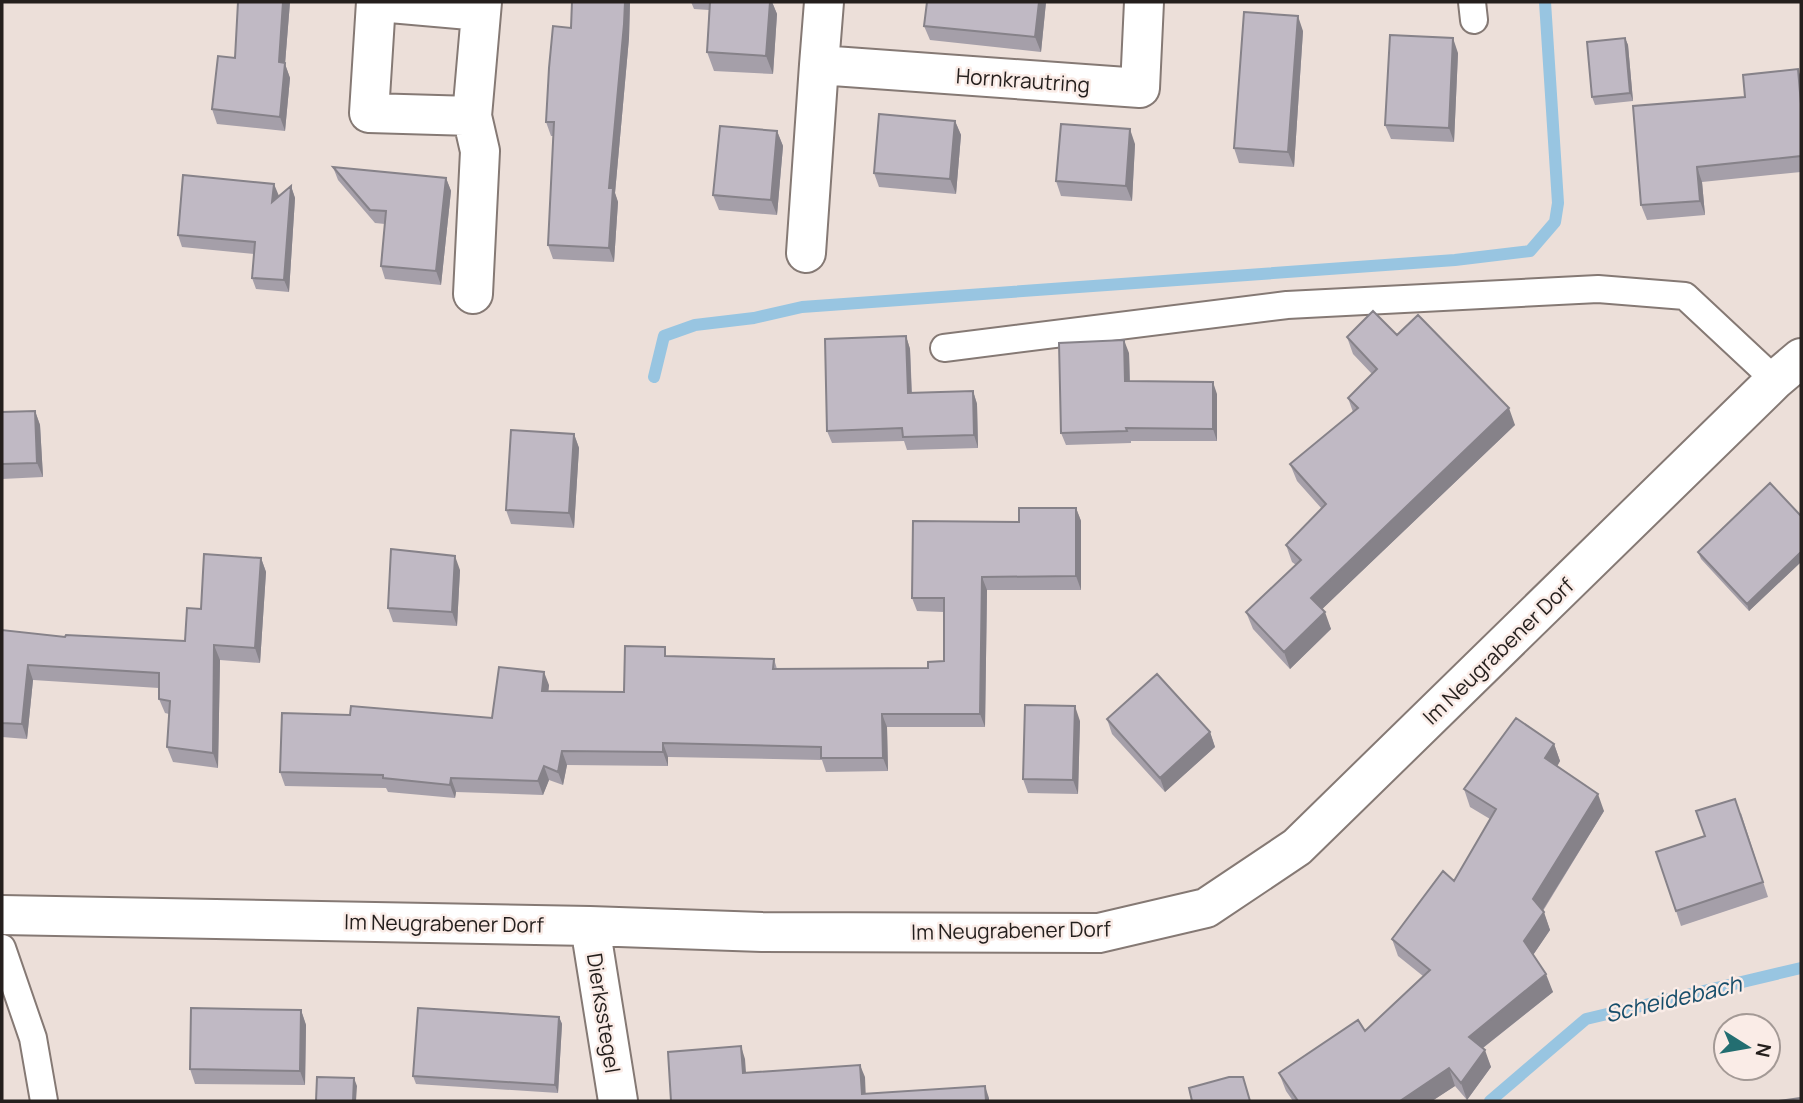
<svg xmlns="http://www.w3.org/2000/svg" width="1803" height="1103" viewBox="0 0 1803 1103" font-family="Manrope,sans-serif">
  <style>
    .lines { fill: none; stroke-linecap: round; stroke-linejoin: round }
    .stream { stroke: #98c5e1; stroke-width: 12 }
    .lane-casing { stroke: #857974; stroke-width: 30 }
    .street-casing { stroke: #857974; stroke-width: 42 }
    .lane { stroke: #fff; stroke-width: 26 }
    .street { stroke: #fff; stroke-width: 38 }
    .wall { fill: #a59fa9 }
    .shaded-wall { fill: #868289 }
    .building { fill: #c0b9c4; stroke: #868289; stroke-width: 2 }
    .labels { text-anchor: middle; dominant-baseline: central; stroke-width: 5; stroke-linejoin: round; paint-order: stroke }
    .street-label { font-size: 21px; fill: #241f1d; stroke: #faece7 }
    .water-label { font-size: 23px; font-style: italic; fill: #164d6a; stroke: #faece7 }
  </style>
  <rect width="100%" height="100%" fill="#ecdfd9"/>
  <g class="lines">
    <path class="stream" d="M654,377L664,336L695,325L754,318L802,307L1455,260L1530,251L1555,222L1558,203L1545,2
      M1490,1101L1586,1019L1801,968"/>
    <defs>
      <path id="lane" d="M1472,2L1474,20
        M944,348L1287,305L1598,289L1685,296L1775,380
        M2,948L33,1038L44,1101"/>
      <path id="street" d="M376,2L369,113L472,116L482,2
        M379,2L481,11
        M824,2L819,65L1140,88L1144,2
        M472,116L480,151L473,294
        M806,253L819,65
        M2,915L590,926L762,932L1099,933L1206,908L1297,847L1775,380L1801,358
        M590,926L618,1101"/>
    </defs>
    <use href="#lane" class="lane-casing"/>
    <use href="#street" class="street-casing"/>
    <use href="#lane" class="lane"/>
    <use href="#street" class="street"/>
  </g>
  <path class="wall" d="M238,2H290L285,64L290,78L285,131L217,124L212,109L235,58Z
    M572,2H630L629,38L615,193L618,202L614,262L553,259L548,245L553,136H551L546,122L571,28Z
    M691,2H772L777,14L773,74L714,71L707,52L709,10L694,9Z
    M1046,2L1041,52L930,40L924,26Z
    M1303,31L1294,167L1239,163L1234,148Z
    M1625,38L1628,45L1633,101L1595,105L1592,97Z
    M1458,53L1454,142L1391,139L1385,125Z
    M1798,69L1801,79V172L1702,182L1705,215L1647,220L1641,205L1745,97Z
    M955,121L961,135L956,194L879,187L874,173Z
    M777,131L783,146L777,215L719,210L713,195Z
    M1135,144L1132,201L1061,196L1056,181Z
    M333,167L446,178L451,191L441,285L385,279L381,266L385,224L375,223L338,180Z
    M291,186L295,198L289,292L256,289L252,278L254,254L182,247L178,235L279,196L278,197Z
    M1397,335L1515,425L1322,609L1331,629L1290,669L1253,629L1246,612L1296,565L1292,562L1286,545L1322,509L1297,481L1290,464L1353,412L1348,398L1372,374L1353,354L1347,337Z
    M906,336L910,349L912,393L973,391L977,404L978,448L907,450L904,441L832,443L827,431Z
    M1129,353L1130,381L1217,394V441H1131V443L1066,445L1061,433Z
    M35,411L40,425L43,477L2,479V412Z
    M574,434L579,448L574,528L511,524L506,510Z
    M1076,508L1081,521V590H987L985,727H887L888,771L826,772L822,760L668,757V766L567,765L563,785L549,780L543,795L456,792L455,798L388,792L386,788L285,786L280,772L492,718L549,685L548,691L624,692L668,656L774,659L777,669L928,668L944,661V612L917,611L912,598L1019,522Z
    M1801,516V562L1749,611L1701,559L1698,552Z
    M261,558L266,572L260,663L220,660L218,768L173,762L167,747L169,714L165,713L159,699V688L33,680L27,739L2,737V630L65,637L185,641L201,609Z
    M460,570L457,626L393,622L388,608Z
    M1107,719L1210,732L1215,747L1165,792L1112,734Z
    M1080,721L1078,794L1028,793L1023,779Z
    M1554,744L1560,761L1557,767L1604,811L1543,911L1550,930L1533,955L1553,992L1483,1048L1491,1067L1467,1100L1455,1086L1432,1101H1293L1286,1091L1279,1073L1365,1031L1423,976L1398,956L1392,939L1454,881L1490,819L1470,807L1464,789Z
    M1741,813L1768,897L1681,926L1676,911L1705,836Z
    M301,1010L306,1025L305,1085L195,1084L190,1069Z
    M559,1017L562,1024L558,1093L416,1084L413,1076Z"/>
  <path class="shaded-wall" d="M283,2H290L285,64L290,78L285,131L280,117L279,62Z
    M625,2H630L629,38L615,193L618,202L614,262L609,248V188Z
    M770,2H772L777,14L773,74L766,56Z
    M1039,2H1046L1041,52L1035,37Z
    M1298,16L1303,31L1294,167L1288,152Z
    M1453,38L1458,53L1454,142L1449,128Z
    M1625,38L1628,45L1633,101L1630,93Z
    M1798,69L1801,79V104Z
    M955,121L961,135L956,194L950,179Z
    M1130,129L1135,144L1132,201L1126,186Z
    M777,131L783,146L777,215L771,200Z
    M1697,167L1702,182L1705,215L1700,201Z
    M446,178L451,191L441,285L436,271Z
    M274,184L279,196L277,214L272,202Z
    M291,186L295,198L289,292L284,280Z
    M906,336L910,349L912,406L908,393Z
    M1124,340L1129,353L1130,394L1125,381Z
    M1213,382L1217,394V441L1213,429Z
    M973,391L977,404L978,448L974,435Z
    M1509,408L1515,425L1317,614L1311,598Z
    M35,411L40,425L43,477L37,463Z
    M574,434L579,448L574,528L569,513Z
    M1076,508L1081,521V590L1076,576Z
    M1801,552V562L1749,611L1747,604Z
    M455,556L460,570L457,626L452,612Z
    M261,558L266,572L260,663L255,648Z
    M982,577L987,590L985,727L980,714Z
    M1325,612L1331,629L1290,669L1284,652Z
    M214,645L220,660L218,768L213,753Z
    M28,665L33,680L27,739L22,724Z
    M544,672L549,685L547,705L542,691Z
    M1075,706L1080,721L1078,794L1073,780Z
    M882,714L887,727L888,771L883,758Z
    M1210,732L1215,747L1165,792L1160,778Z
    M663,743L668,757V766L663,752Z
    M1554,744L1560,761L1551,776L1545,758Z
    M562,751L567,765L563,785L558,772Z
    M544,766L549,780L543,795L538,781Z
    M451,778L456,792L455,798L450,785Z
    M1598,794L1604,811L1539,916L1533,899Z
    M1544,912L1550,930L1531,958L1524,941Z
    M1546,974L1553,992L1475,1054L1469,1037Z
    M301,1010L306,1025L305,1085L300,1071Z
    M559,1017L562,1024L558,1093L555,1085Z
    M741,1046L745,1059L747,1086L743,1073Z
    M1485,1050L1491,1067L1467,1100L1461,1083Z
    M860,1065L865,1077L866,1101L862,1094Z
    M1449,1068L1455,1086L1432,1101H1400Z
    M354,1078L357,1086L356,1101H353Z
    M985,1086L989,1098V1101H986Z"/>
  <path class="building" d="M238,2H283L279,62L285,63L280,117L212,109L218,56L235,58Z
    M572,2H625L624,24L609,188H613L609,248L548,245L554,122H546L549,68L553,26L571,28Z
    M710,2H770L766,56L707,52Z
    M927,2H1039L1035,37L924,26Z
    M1244,12L1298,16L1288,152L1234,148Z
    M1390,35L1453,38L1449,128L1385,125Z
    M1625,38L1630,93L1592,97L1587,42Z
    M1798,69L1801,104V156L1697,167L1700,201L1641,205L1633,106L1745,97L1743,75Z
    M879,114L955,121L950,179L874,173Z
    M1061,124L1130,129L1126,186L1056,181Z
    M720,126L777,131L771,200L713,195Z
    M333,167L446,178L436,271L381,266L386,211L370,210Z
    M183,175L274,184L272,202L291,186L284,280L252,278L255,242L178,235Z
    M1373,311L1397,335L1418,315L1509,408L1311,598L1325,612L1284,652L1246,612L1301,560L1286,545L1326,504L1290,464L1358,408L1348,398L1377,369L1347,337Z
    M906,336L908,393L973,391L974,435L903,437L902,428L827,431L825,339Z
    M1124,340L1125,381L1213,382V429L1126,428L1127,431L1061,433L1059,343Z
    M35,411L37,463L2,464V412Z
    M511,430L574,434L569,513L506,510Z
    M1770,483L1801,516V552L1747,604L1698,552Z
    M1019,508H1076V576L982,577L980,714H882L883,758H821V747L663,743V752L562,751L558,772L544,766L538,781L451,778L450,785L383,778V775L280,772L282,713L350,715L351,706L492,718L499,667L544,672L542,691L624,692L625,646L665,647V656L774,659L773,669L928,668V662L944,661V598H912L913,521L1019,522Z
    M391,549L455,556L452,612L388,608Z
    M204,554L261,558L255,648L214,645L213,753L167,747L170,701L159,699V673L28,665L22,724L2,723V630L65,637L66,635L185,641L187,608L201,609Z
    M1157,674L1210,732L1160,778L1107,719Z
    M1025,705L1075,706L1073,780L1023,779Z
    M1516,718L1554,744L1545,758L1598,794L1533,899L1544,912L1524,941L1546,974L1469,1037L1485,1050L1461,1083L1449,1068L1400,1101H1298L1279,1073L1358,1020L1365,1031L1430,970L1392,939L1443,871L1454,881L1496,809L1464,789Z
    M1735,799L1763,882L1676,911L1656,852L1705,836L1696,811Z
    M191,1008L301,1010L300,1071L190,1069Z
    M418,1008L559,1017L555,1085L413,1076Z
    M741,1046L743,1073L860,1065L862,1094L985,1086L986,1101H671L668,1052Z
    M317,1077L354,1078L353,1101H316Z
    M1229,1077H1243L1250,1101H1192L1189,1088Z
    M1801,1098V1101H1779Z"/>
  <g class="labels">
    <g class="street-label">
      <text transform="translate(1023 80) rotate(4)">Hornkrautring</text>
      <text transform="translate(1498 651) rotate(-44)">Im Neugrabener Dorf</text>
      <text transform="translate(444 923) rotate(1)">Im Neugrabener Dorf</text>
      <text transform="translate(1011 930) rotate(-1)">Im Neugrabener Dorf</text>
      <text transform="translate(604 1013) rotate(81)">Dierksstegel</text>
    </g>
    <g class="water-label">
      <text transform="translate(1673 998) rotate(-13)">Scheidebach</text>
    </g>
  </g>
  <rect width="1803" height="1103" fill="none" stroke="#241f1d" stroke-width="7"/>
  <g transform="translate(1747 1047) rotate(101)"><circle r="33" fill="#faece7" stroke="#a49a96" stroke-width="2"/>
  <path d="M0-5L12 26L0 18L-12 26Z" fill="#236e71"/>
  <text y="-10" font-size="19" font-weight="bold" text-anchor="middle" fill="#241f1d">N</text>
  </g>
</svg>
